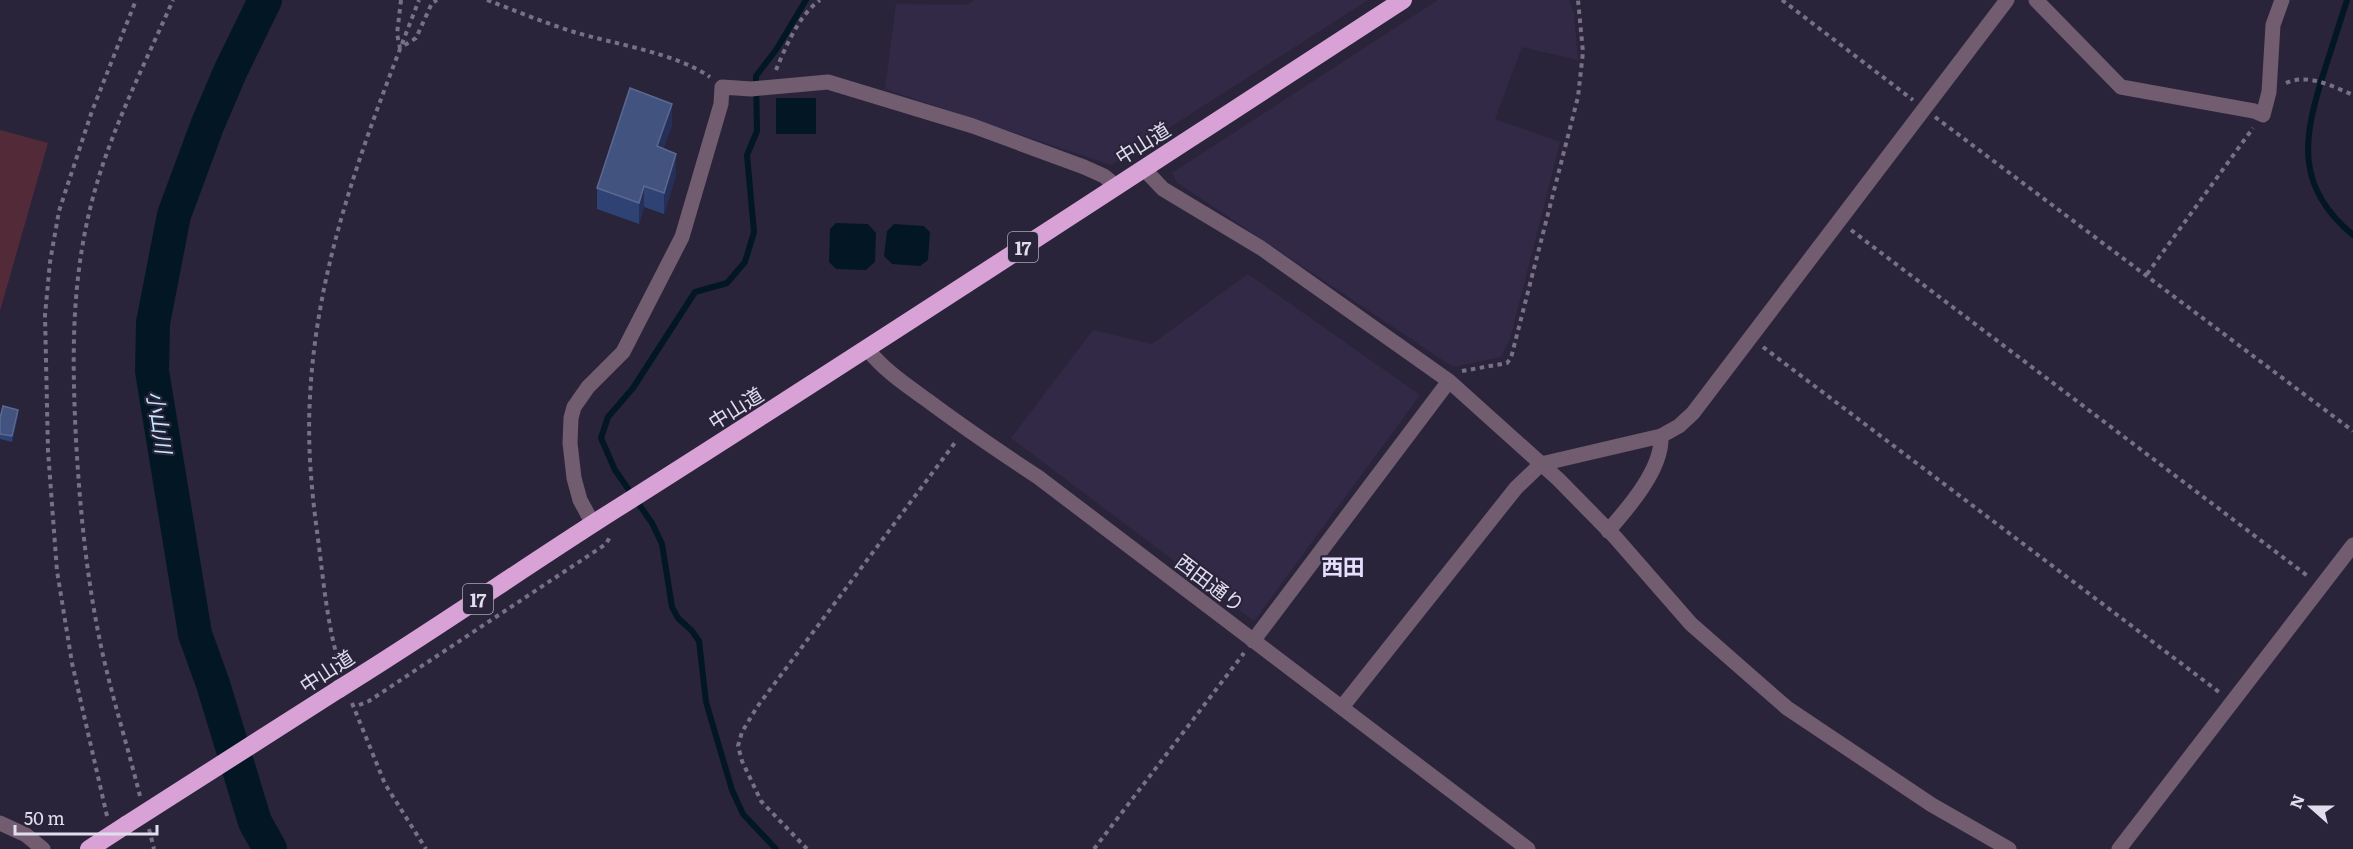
<svg xmlns="http://www.w3.org/2000/svg" width="2353" height="849" viewBox="0 0 2353 849" font-family="Literata,'Noto Sans JP',serif">
  <style>
    .built { fill: #322947 }
    .green { fill: #522a38 }
    .water { fill: #021723 }
    .lines { fill: none; stroke-linecap: round; stroke-linejoin: round }
    .stream { stroke: #021723; stroke-width: 6 }
    .river { stroke: #021723; stroke-width: 34 }
    .path { stroke: #767185; stroke-width: 4; stroke-dasharray: 4.5 4.5; stroke-linecap: butt }
    .minor { stroke: #725c70; stroke-width: 15 }
    .highway { stroke: #d8a2d6; stroke-width: 18 }
    .highway-bridge { stroke: #d8a2d6; stroke-width: 18 }
    .wall { fill: #2e4373 }
    .shaded-wall { fill: #252f57 }
    .building { fill: #425380; stroke: #5b6991; stroke-width: 1.5 }
    .labels { text-anchor: middle; dominant-baseline: central; stroke-width: 4.5; stroke-linejoin: round; paint-order: stroke }
    .shield { fill: #2a243b; stroke: #aaa6b8; stroke-width: 1.5 }
    .shield-label { font-size: 18px; font-weight: bold; fill: #e1dded }
    .street-label { font-size: 20px; fill: #e1dded; stroke: #2a243b }
    .water-label { font-size: 21px; font-style: italic; fill: #c2e8fe; stroke: #2a243b }
    .quarter-label { font-size: 22px; font-weight: bold; fill: #e6dffe; stroke: #2a243b }
  </style>
  <rect width="100%" height="100%" fill="#2a243b"/>
  <path class="built" d="M975,0H1368L1111,165L885,89L896,4L966,5Z
    M1438,0H1569L1574,13L1578,60L1522,47L1495,119L1560,142L1510,339L1501,357L1453,367L1178,183L1172,173Z
    M1248,274L1420,395L1254,621L1011,438L1093,330L1152,344Z"/>
  <path class="green" d="M0,130L48,143L0,311Z"/>
  <path class="water" d="M776,98H816V134H776Z
    M836,223L868,224L876,233L875,262L866,270L836,269L829,262L830,229Z
    M894,224L924,226L930,232L928,260L920,266L892,264L884,256L887,231Z"/>
  <g class="lines">
    <path class="stream" d="M2347,0C2339,25 2331,50 2323,75C2303,139 2295,187 2353,235
      M776,849L743,814L732,790L706,702L699,641L692,631L678,618L672,607L662,544L652,523L615,470L601,438L608,417L633,388L695,292L727,283L745,262L754,232L747,155L757,131L756,76L776,50L806,0"/>
    <path class="river" d="M265,0L230,72L207,126L174,215L153,323L152,371L195,634L213,684L255,822L270,849"/>
    <path class="path" d="M401,0L397,34L400,48L416,38L432,3L437,0
      M487,0C516,11 545,23 574,32C614,44 676,53 710,77
      M1782,0L1913,100
      M776,70C786,46 799,15 820,0
      M2286,83C2308,73 2332,86 2353,95
      M1935,117L2353,431
      M1851,230L2309,577
      M2147,274L2253,128
      M1763,347L2219,692
      M1462,371L1507,363L1511,358L1578,97L1583,52L1578,0
      M340,667C328,628 324,587 319,546C312,497 307,447 310,397C317,257 369,129 419,0
      M352,703L385,784L426,849
      M359,705L369,701L606,544L611,535
      M140,796C128,748 113,700 102,651C87,582 80,511 76,440C72,358 71,282 92,201C110,131 144,66 173,0
      M107,816L72,663L57,571L48,451L45,315L50,262L59,211L92,111L136,0
      M149,829L154,849
      M807,849L761,801L742,761L738,746L742,732L757,707L957,440
      M1094,849L1244,653"/>
    <path class="minor" d="M2036,0L2121,87L2254,111L2263,115L2269,92L2273,25L2282,0
      M1143,168L1163,189L1261,248L1449,381L1558,479L1615,537L1691,624L1787,708L1932,805L2009,849
      M868,350C884,370 906,385 927,400C963,427 1000,452 1038,477L1528,849
      M593,524L580,500L574,478L570,443L571,418L574,407L588,387L623,352L682,237L721,104L722,87L751,89L828,82L973,126L1084,167L1104,176L1115,185
      M1608,531C1629,507 1663,468 1661,436
      M1253,641L1449,381
      M1342,707L1516,488L1541,464L1661,436L1679,426L1693,413L2007,0
      M0,823L26,835L43,849
      M2119,849L2353,545"/>
    <path class="highway" d="M339,689C433,631 523,568 616,509C880,342 1141,170 1403,0
      M89,849L126,825"/>
    <path class="highway-bridge" d="M126,825L339,689"/>
  </g>
  <path class="wall" d="M672,125L663,149L676,175L664,214L644,207L639,224L597,209V188Z
    M18,416L12,442L0,439V418Z"/>
  <path class="shaded-wall" d="M672,104V125L657,167V146Z
    M676,154V175L664,214V193Z
    M644,186V207L639,224V203Z
    M18,410V416L12,442V436Z"/>
  <path class="building" d="M630,88L672,104L657,146L676,154L664,193L644,186L639,203L597,188Z
    M3,406L18,410L12,436L0,434V418Z"/>
  <g class="labels">
    <g class="shield">
      <rect x="1008" y="232" width="30" height="30" rx="4.5"/>
      <rect x="463" y="584" width="30" height="30" rx="4.5"/>
    </g>
    <g class="shield-label">
      <text x="1023" y="247">17</text>
      <text x="478" y="599">17</text>
    </g>
    <g class="street-label">
      <text transform="translate(1142 142) rotate(-32)">中山道</text>
      <text transform="translate(735 407) rotate(-32)">中山道</text>
      <text transform="translate(1211 582) rotate(37)">西田通り</text>
      <text transform="translate(326 670) rotate(-33)">中山道</text>
    </g>
    <g class="water-label">
      <text transform="translate(161 422) rotate(81)">小山川</text>
    </g>
    <g class="quarter-label">
      <text x="1343" y="565">西田</text>
    </g>
  </g>
  <g transform="translate(2311 807) rotate(291)" stroke="#2a243b" stroke-width="4.5" paint-order="stroke">
  <path d="M0-4.5L10 22L0 15L-10 22Z" fill="#e1dded"/>
  <text y="-9" font-size="16" font-weight="bold" text-anchor="middle" fill="#e1dded">N</text>
  </g>
  <path d="M15 825v9h142v-9" fill="none" stroke="#e1dded" stroke-width="3"/>
  <text x="24" y="825" font-size="18" fill="#e1dded" stroke="#2a243b" stroke-width="4.5" paint-order="stroke">50 m</text>
</svg>
